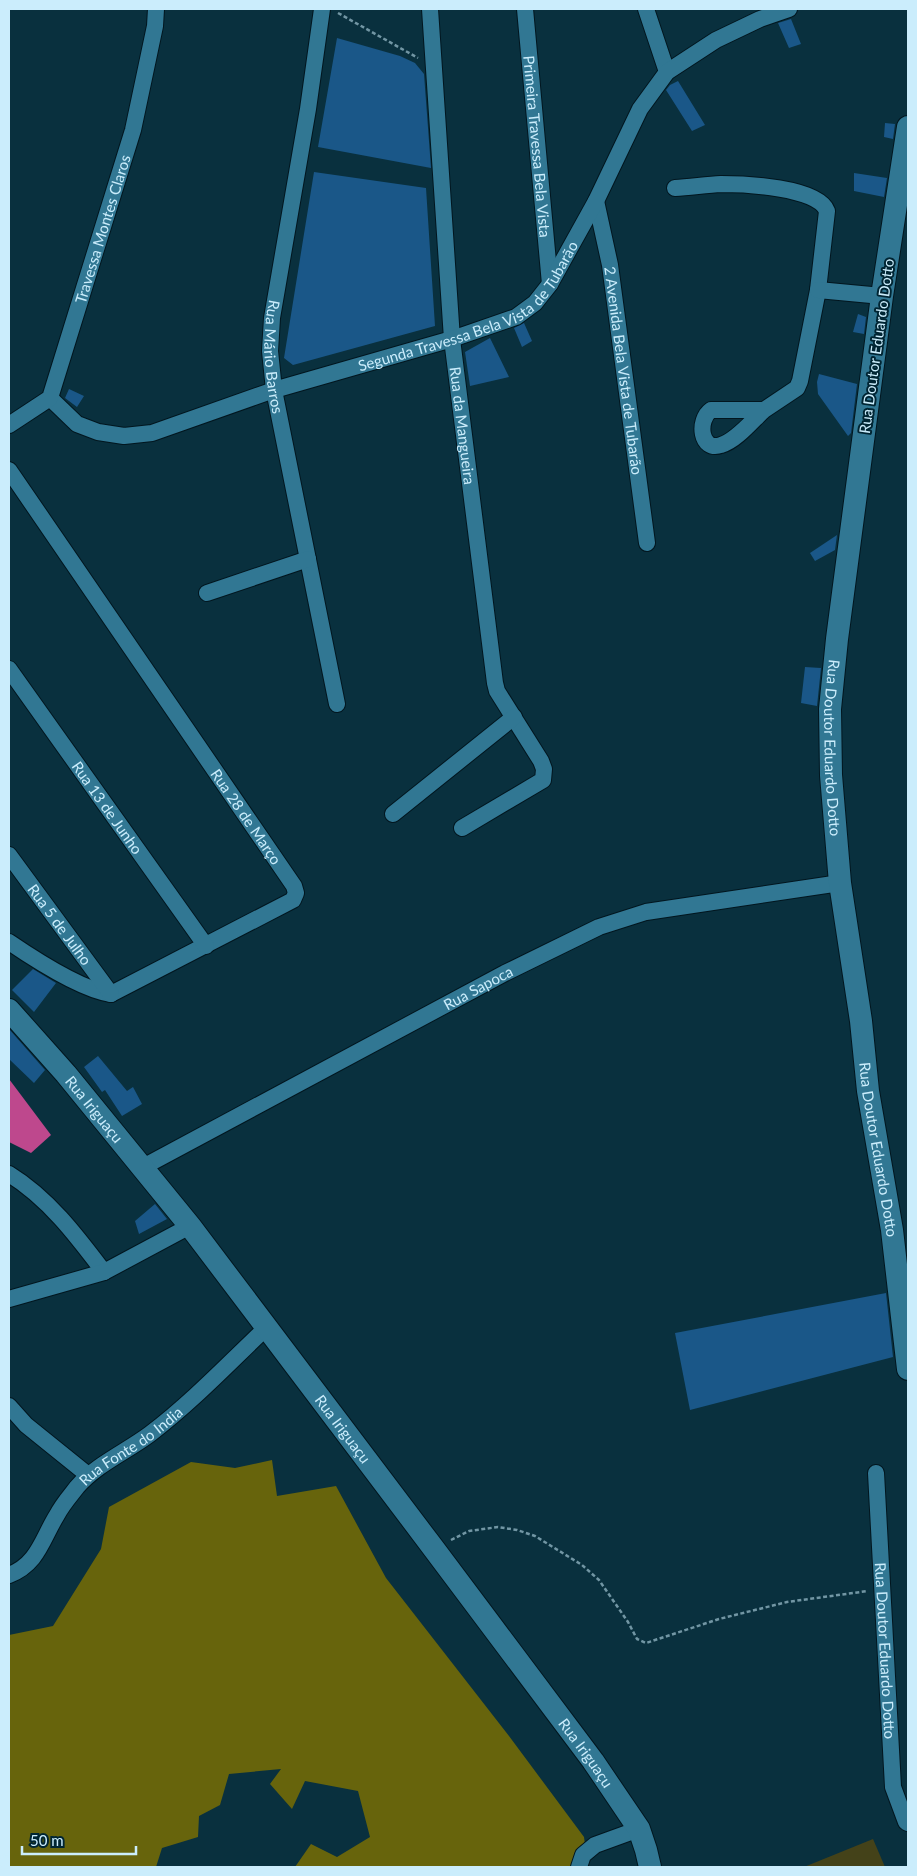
<svg xmlns="http://www.w3.org/2000/svg" width="917" height="1876" viewBox="0 0 917 1876" font-family="Lato,sans-serif">
  <style>
    .green { fill: #444219 }
    .forest { fill: #67640c }
    .water { fill: #be488d }
    .building { fill: #1a5788 }
    .lines { fill: none; stroke-linecap: round; stroke-linejoin: round }
    .minor-casing { stroke: #02161f; stroke-width: 18 }
    .secondary-casing { stroke: #02161f; stroke-width: 24 }
    .path { stroke: #7296a4; stroke-width: 2.5; stroke-dasharray: 4 2.5; stroke-linecap: butt }
    .minor { stroke: #317793; stroke-width: 16 }
    .secondary { stroke: #317793; stroke-width: 22 }
    .labels { text-anchor: middle; dominant-baseline: central; stroke-width: 4; stroke-linejoin: round; paint-order: stroke }
    .street-label { font-size: 15px; fill: #cbedfc; stroke: #002533 }
  </style>
  <rect width="100%" height="100%" fill="#09303e"/>
  <path class="green" d="M873,1839L885,1867H804Z"/>
  <path class="forest" d="M272,1460L277,1496L336,1486L386,1578L509,1736L584,1837L588,1867H295L311,1844L337,1857L370,1837L358,1791L305,1781L292,1809L270,1784L281,1769L229,1774L220,1805L199,1816L198,1837L162,1848L156,1867H9V1635L53,1626L101,1549L109,1507L191,1462L235,1468Z"/>
  <path class="water" d="M9,1079L51,1135L31,1153L9,1142Z"/>
  <path class="building" d="M791,19L801,44L789,48L778,23Z
    M337,38L400,56L415,63L424,74L431,168L318,147Z
    M678,81L705,125L692,131L666,90L670,85Z
    M885,123L895,124L893,139L884,137Z
    M314,172L426,188L435,326L293,365L284,358Z
    M854,173L887,178L884,197L854,191Z
    M858,314L866,317L864,334L853,332Z
    M524,323L532,341L522,347L514,328Z
    M490,338L509,377L470,386L465,352Z
    M819,374L857,384L851,433L848,436L818,394L817,382Z
    M69,389L84,396L77,407L65,398Z
    M837,535L835,550L815,561L810,553Z
    M805,667L821,668L817,706L801,703Z
    M33,969L56,983L34,1012L12,990Z
    M9,1029L45,1070L34,1083L9,1059Z
    M98,1056L127,1091L133,1087L142,1104L122,1116L105,1090L102,1092L84,1067Z
    M155,1204L167,1219L139,1234L135,1221Z
    M886,1293L893,1357L690,1410L675,1333Z"/>
  <g class="lines">
    <defs>
      <g id="minor">
        <path id="s1" d="M322,9L308,109L272,318L270,351L274,390L337,704"/>
        <path id="s2" d="M430,9L452,339L495,683L497,691L541,761L544,769L543,780L462,828"/>
        <path id="s3" d="M525,9L550,284"/>
        <path d="M646,9L667,72"/>
        <path d="M675,188C690,187 706,185 721,184C744,184 818,187 827,211L818,290L800,381L797,388L764,410H711C697,420 700,452 721,445C736,441 753,420 764,410"/>
        <path id="s4" d="M596,201L610,265L647,543"/>
        <path d="M818,290L882,296"/>
        <path id="s5" d="M50,398L77,424L98,432L124,436L152,433L274,390L452,339L516,317L535,303L550,284L596,201L640,109L667,72L716,40L760,19L789,9"/>
        <path id="s6" d="M9,425L50,398L133,130L155,26L156,9"/>
        <path id="s7" d="M9,470L294,886L296,893L293,900L111,994C82,990 34,959 9,942"/>
        <path d="M207,593L308,559"/>
        <path id="s8" d="M9,669L206,946"/>
        <path d="M393,814L514,717"/>
        <path id="s9" d="M9,855L111,994"/>
        <path id="s10" d="M143,1167L505,973L599,927L646,912L840,883"/>
        <path d="M9,1174C48,1198 76,1235 104,1272"/>
        <path d="M9,1299L104,1272L190,1226"/>
        <path d="M9,1406L26,1425L88,1475"/>
        <path id="s11" d="M876,1473L893,1787L906,1822L908,1823"/>
        <path id="s12" d="M9,1575C38,1564 42,1539 57,1515C62,1505 70,1496 77,1487C97,1464 126,1452 150,1434C192,1402 229,1363 267,1327"/>
        <path d="M579,1867L583,1855L595,1845L639,1829"/>
      </g>
      <g id="secondary">
        <path id="s13" d="M908,127L882,296L837,639L830,709L831,775L840,883L861,1021L868,1091L892,1230L908,1369"/>
        <path id="s14" d="M9,1010L66,1074L190,1226L434,1549L593,1761L639,1829L646,1850L650,1867"/>
      </g>
    </defs>
    <use href="#minor" class="minor-casing"/>
    <use href="#secondary" class="secondary-casing"/>
    <path class="path" d="M338,13L418,58
      M451,1540L469,1531L498,1527L517,1530L535,1536L582,1565L599,1580L628,1622L637,1639L646,1643L719,1619L787,1602L868,1591"/>
    <use href="#minor" class="minor"/>
    <use href="#secondary" class="secondary"/>
  </g>
  <g class="labels">
    <g class="street-label">
      <text stroke="none"><textPath href="#s3" startOffset="138">Primeira Travessa Bela Vista</textPath></text>
      <text stroke="none"><textPath href="#s6" startOffset="226">Travessa Montes Claros</textPath></text>
      <text stroke="none"><textPath href="#s5" startOffset="462">Segunda Travessa Bela Vista de Tubarão</textPath></text>
      <text transform="translate(876 346) rotate(-82)">Rua Doutor Eduardo Dotto</text>
      <text stroke="none"><textPath href="#s1" startOffset="352">Rua Mário Barros</textPath></text>
      <text stroke="none"><textPath href="#s4" startOffset="172">2 Avenida Bela Vista de Tubarão</textPath></text>
      <text stroke="none"><textPath href="#s2" startOffset="418">Rua da Mangueira</textPath></text>
      <text stroke="none"><textPath href="#s13" startOffset="626">Rua Doutor Eduardo Dotto</textPath></text>
      <text stroke="none"><textPath href="#s8" startOffset="170">Rua 13 de Junho</textPath></text>
      <text stroke="none"><textPath href="#s7" startOffset="420">Rua 28 de Março</textPath></text>
      <text stroke="none"><textPath href="#s9" startOffset="86">Rua 5 de Julho</textPath></text>
      <text stroke="none"><textPath href="#s10" startOffset="380">Rua Sapoca</textPath></text>
      <text stroke="none"><textPath href="#s14" startOffset="131">Rua Iriguaçu</textPath></text>
      <text stroke="none"><textPath href="#s13" startOffset="1031">Rua Doutor Eduardo Dotto</textPath></text>
      <text stroke="none"><textPath href="#s14" startOffset="536">Rua Iriguaçu</textPath></text>
      <text stroke="none"><textPath href="#s12" startOffset="181">Rua Fonte do India</textPath></text>
      <text stroke="none"><textPath href="#s11" startOffset="178">Rua Doutor Eduardo Dotto</textPath></text>
      <text stroke="none"><textPath href="#s14" startOffset="941">Rua Iriguaçu</textPath></text>
    </g>
  </g>
  <rect width="917" height="1876" fill="none" stroke="#cbedfc" stroke-width="20"/>
  <path d="M22 1846v8h114v-8" fill="none" stroke="#cbedfc" stroke-width="2.5"/>
  <text x="30" y="1846" font-size="15" fill="#cbedfc" stroke="#002533" stroke-width="4" paint-order="stroke">50 m</text>
</svg>
